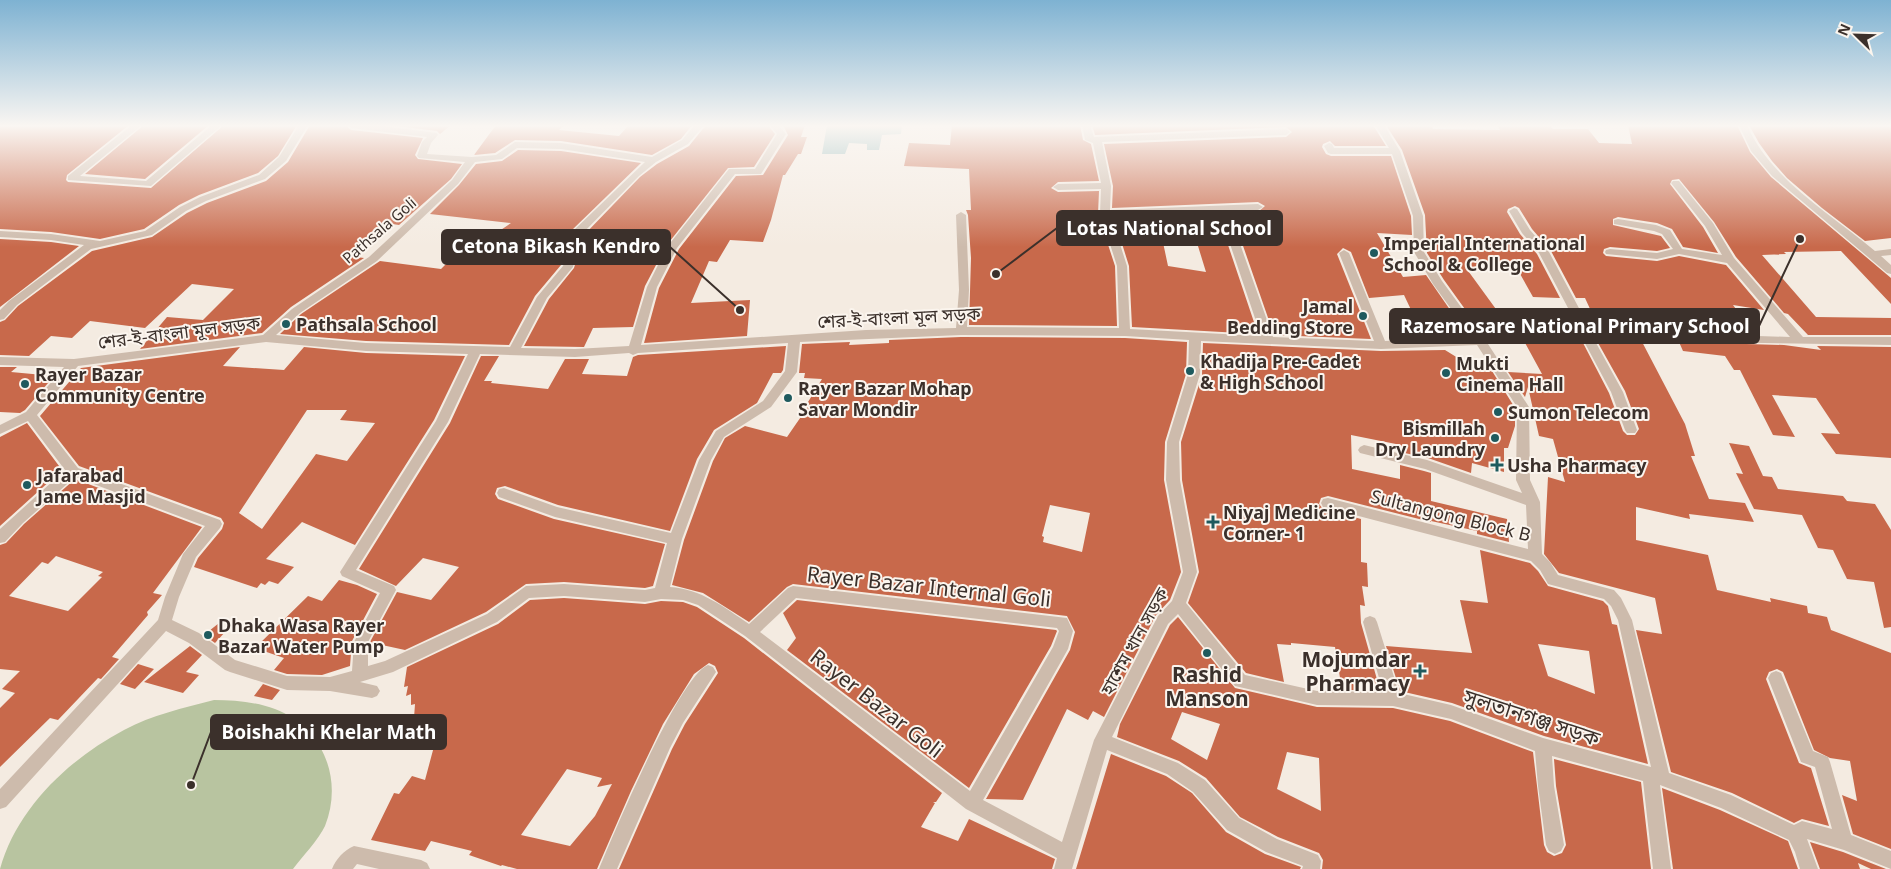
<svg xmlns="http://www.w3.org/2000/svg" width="1891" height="869" viewBox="0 0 1891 869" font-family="'Noto Sans','Noto Sans Bengali',sans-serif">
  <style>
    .green { fill: #b8c4a0 }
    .water { fill: #7fb0b2 }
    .building { fill: #c8694b; fill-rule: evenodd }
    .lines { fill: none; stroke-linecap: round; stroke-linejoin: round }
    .minor { fill: #cdbbac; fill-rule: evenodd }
    .poi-dot { fill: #1f5a5e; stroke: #fbf5ee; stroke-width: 2 }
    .labels { text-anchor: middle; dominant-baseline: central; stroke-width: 4; stroke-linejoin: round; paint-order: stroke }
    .far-street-label { font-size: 15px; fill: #3b302b; stroke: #fbf5ee }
    .poi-label { font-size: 18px; font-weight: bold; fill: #3b302b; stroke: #fbf5ee; text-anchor: start }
    .street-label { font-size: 18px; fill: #3b302b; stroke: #fbf5ee }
    .near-street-label { font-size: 21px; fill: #3b302b; stroke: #fbf5ee }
    .near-poi-label { font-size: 21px; font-weight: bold; fill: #3b302b; stroke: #fbf5ee; text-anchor: end }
    .leader { fill: none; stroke: #3b302b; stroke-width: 2 }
    .callout-dot { fill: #3b302b; stroke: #fbf5ee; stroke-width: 2 }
    .callout { fill: #3b302b; stroke: #3b302b; stroke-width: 2 }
    .callout-label { font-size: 19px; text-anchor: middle; font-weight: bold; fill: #fff }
  </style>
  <rect width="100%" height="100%" fill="#f4ebe1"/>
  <path class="green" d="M214,700C234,700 256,702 275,709C322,727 344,778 325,826C319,839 302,857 293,869H0C17,808 69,759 124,730C152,715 183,708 214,700Z"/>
  <path class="water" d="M827,125H902L901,134L882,135L879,150H867V144L849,143L845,154H822Z"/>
  <path class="building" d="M0,125H129L67,175L66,180L68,182L151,188L224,125H297L278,156L258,173L199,195L179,205L144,229L100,239L51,232L0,229Z
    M144,125H209L145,179L85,174Z
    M310,125H345L351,130L423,138L415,155L418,159L462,164L451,179L399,225L386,223L348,256L364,258L291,307L262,333L140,349L167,317L203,320L234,289L192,284L145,328L90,321L72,338L51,336L29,356L0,355V322L5,320L18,306L92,251L152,237L187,213L207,203L266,181L288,162Z
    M390,125H451L440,134L437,131Z
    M496,125H564L559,130L619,136L629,125H692L681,139L652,155L561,141L515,140L495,153L474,155Z
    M706,125H770V128L775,134L754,167L728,168L666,246L645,286L633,327L593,328L584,347L524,346L549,299L574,268L584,235L640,177L657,164L689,146Z
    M783,125H805L801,137H807L801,154H798L785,175H783L771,220L763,242L730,240L717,262L709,261L691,303L750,300L747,336L644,343L659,288L679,249L736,176L763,175L788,135Z
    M952,125H1080L1083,140L1091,144L1099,181L1058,182L1051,188L1058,192L1099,191L1098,214L1115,266L1117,326L969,325L971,258L968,215L966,210H971L969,169L904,166L909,143L950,145Z
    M1092,125H1373L1386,146H1335L1330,141L1323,144L1322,147L1326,154L1331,156H1391L1411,216L1412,235L1377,233L1403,277L1426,275L1464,330L1422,333L1404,295L1369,298L1351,252L1343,248L1337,254L1371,339L1274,335L1241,240L1235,236L1227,242L1258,334L1132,327L1129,266L1114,218L1258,212L1265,206L1258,202L1112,208L1113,186L1104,144L1286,137L1292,132L1286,127L1095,135ZM1161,233H1194L1206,272L1168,266Z
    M1386,125H1432L1433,129L1500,130L1498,126H1550L1553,129H1588L1599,143L1632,144L1628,125H1737L1750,152L1771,177L1891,278V304L1841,251L1784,252L1786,254L1762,255L1816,317L1891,318V335H1808L1788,314L1784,313L1736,257L1714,222L1679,179L1672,180L1670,184L1703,227L1718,253L1683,247L1672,229L1657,223L1618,217L1613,219V225L1661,236L1670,248L1657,251L1610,247L1604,249L1603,253L1606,256L1657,261L1679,256L1726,265L1764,310L1733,305L1754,334L1674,330L1673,327L1632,324L1633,327L1597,324L1585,298H1576L1551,251L1532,229L1519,208L1515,206L1508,209L1507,212L1520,234L1537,254L1560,298L1533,297L1519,272L1466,268L1509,327L1480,330L1444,280L1427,253L1425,215L1402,150Z
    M1749,125L1891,126V238L1865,241L1822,208L1787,178L1772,161L1759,143Z
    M518,150L561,151L641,163L572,230L561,265L535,296L509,345L366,341L280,334L301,314L380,261L441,269L450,260L455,261L511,223L430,214L459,185L476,164L502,161Z
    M0,239L51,242L79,246L0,307Z
    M1602,335L1640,338L1685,424L1695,456H1691L1709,499L1745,503L1754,522L1689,514L1690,519L1636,507V540L1708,555L1717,590L1771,602L1770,598L1807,606L1808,613L1827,617L1831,630L1891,653V849L1853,834L1842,795L1857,801L1850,761L1830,758L1814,750L1783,672L1777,669L1769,672L1766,679L1799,763L1811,768L1829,826L1802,819L1794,823L1732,793L1671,772L1636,630L1662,634L1655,598L1559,573L1544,554L1548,477L1565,482L1553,439L1539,436L1528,387L1525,397L1508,372L1542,374L1524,341H1582L1609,393L1623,431L1627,435H1635L1639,429L1625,391L1597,341H1601L1600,338H1603Z
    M961,337L1125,338L1187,342L1186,374L1165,442L1164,480L1181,572L1170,600L1156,615L1104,717L1093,711L1088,720L1067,709L1023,800L986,799L1070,650L1075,632L1067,616L793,584L787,587L749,622L703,593L672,585L684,540L713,461L725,438L745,426L787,437L807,408L805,407L822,379L804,378L805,373H799L802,344L850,342L849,345L889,343V340ZM1050,505L1090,513L1082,552L1043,542L1044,537L1042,536Z
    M1679,342L1784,345L1821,350L1817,346L1891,347V458L1836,454L1821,433L1840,434L1816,398L1772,395L1795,437L1773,435L1740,370H1734L1725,356L1683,351Z
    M1203,343L1381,351L1445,350L1466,363L1492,371L1515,408V426L1508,448H1504V472L1472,463L1471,473L1428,458L1400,452L1401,445L1351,435L1352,469L1400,479V465L1424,471L1431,473V501L1507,519L1509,542L1477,534V531L1431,521V522L1328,496L1321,498L1319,504L1323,509L1361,519V562L1367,563L1368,587L1362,586L1365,606L1360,605L1361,623L1380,690H1342L1335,647L1291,643V645L1277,644L1284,682L1246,673L1188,603L1199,572L1182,480L1181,442L1202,375Z
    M786,346L783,370L781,373H773L757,403L714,430L697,459L670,531L558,505L505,486L497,488L495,494L498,499L554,519L665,544L653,586L645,588L564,582L526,584L486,612L405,650L382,645L380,649L370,647V642L397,592L431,600L459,567L423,558L396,586L359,569L450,423L481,356H499L484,381H492L491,383L548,389L565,359H589L582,374L627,376L633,357L638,355Z
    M240,347L223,366L284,370L304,347L366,353L465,356L434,420L355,545L302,522L266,559L294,567L278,584L269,581L265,585L261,583L257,588L194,567L198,558L222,529L224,523L221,518L79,466L40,416L81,368ZM307,410H347L340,420L375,423L347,461L316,454L262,529L239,513Z
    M0,367H17L11,372L54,376L25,410L20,413L0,412Z
    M27,423L62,470L0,526V437Z
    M1729,443L1749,446L1763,476L1772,477L1778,489L1843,496L1847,501L1875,504L1891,530V627L1884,628L1874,582L1847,579L1833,550L1818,548L1802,515L1754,509L1736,473L1743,474Z
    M75,479L202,527L153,593L162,595L147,612L148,615L112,657L119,659L101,679L98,678L58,720L50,718L0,767V708L15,693L2,689L20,671L0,669V545L6,543L24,524ZM56,556L103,572L98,576L102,577L68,611L9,596L42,562L48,564Z
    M1480,550L1530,563L1538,571L1548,586L1603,601L1608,606L1612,624L1617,625L1648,764L1544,736L1452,703L1400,691L1386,646L1472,653L1460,600L1488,603ZM1538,644L1589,651L1595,694L1548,676Z
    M339,580L357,585L377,594L352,641L350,666L322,675L287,674L274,670L284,658L255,648L308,596L322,601Z
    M564,598L645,604L661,601L683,602L697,607L744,638L942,793L936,802H933L935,803L921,827L958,841L969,819L1055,859L1052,869H619L672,749L685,724L718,673L715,666L709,663L694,674L663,724L631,791L597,869H517L502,865L501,866L469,855L472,851L431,841L425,851L371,840L394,793L399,794L412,776L425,780L436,739L422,742L415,733L416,718H414L415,704L411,705V694L406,696L408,686L404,687L407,667L498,624L530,600ZM567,769L602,778L597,787L612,784L595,816L570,846L521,835Z
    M797,600L1056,630L1057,631L1051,646L969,788L787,650L796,638L783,613Z
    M1178,617L1235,688L1317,707L1393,708L1450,721L1533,752L1544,845L1547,852L1554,856L1562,853L1566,845L1556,786L1554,759L1641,782L1651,869H1322L1323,860L1319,853L1278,837L1240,817L1206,778L1179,761L1117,737L1120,724L1170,625ZM1182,712L1220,724L1207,760L1171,739ZM1287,752L1319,758L1321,811L1277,789Z
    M219,623L226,631L215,643L204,635Z
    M190,646L202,655L186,672L199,675L183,693L144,682Z
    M138,664L154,669L135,689L120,684Z
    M263,684L280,690L272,700L254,696Z
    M1111,754L1166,776L1192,793L1226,832L1265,854L1301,867L1300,869H1074H1076Z
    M1662,788L1720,810L1788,841L1798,869H1673Z
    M1810,842L1843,852L1886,869H1871L1858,863L1860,869H1820Z"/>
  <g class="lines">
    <path class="minor" d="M132,125H142L80,176L146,181L212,125H222L151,186L68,180V176Z
      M299,125H308L286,161L265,179L206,201L186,211L152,235L91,249L17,305L4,319L0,320V310L9,301L84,245L51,240L0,237V231L51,234L100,241L145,231L180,207L200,197L259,175L279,157Z
      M347,125H374L437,133L438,135L431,143L427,154L472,157L496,155L515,142L561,143L652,157L682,140L695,125H704L688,144L656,162L639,176L582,234L573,267L547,298L521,348L575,349L629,346L647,287L667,247L729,169H755L777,134L771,127L772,125H781L780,127L786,134L761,174H735L677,248L657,287L641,345L866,330L956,328L959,290L956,215L961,212L966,215L969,290L967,327L1119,328L1117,266L1100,213L1101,189L1058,190L1053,187L1058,184L1101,183L1093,143L1085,140L1082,125H1090L1094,137L1286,129L1290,132L1286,135L1102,142L1111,186L1110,210L1258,204L1263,207L1258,210L1111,216L1127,266L1130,329L1261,336L1229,241L1234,238L1239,241L1273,337L1374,341L1339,253L1344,250L1349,253L1385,341L1472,338L1433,284L1414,252L1413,216L1392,154H1331L1328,153L1324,146L1329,143L1332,144L1334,148H1389L1375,125H1384L1400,151L1423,216L1424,252L1442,281L1483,337L1577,325L1539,253L1522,233L1509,211L1514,208L1517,209L1530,230L1549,252L1588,325L1699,334L1790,337L1727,263L1679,254L1657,259L1606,254L1605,252L1606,250L1610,249L1657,253L1673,249L1662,234L1654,231L1614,224V220L1618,219L1656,225L1670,230L1682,249L1722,255L1705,226L1671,183L1673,181H1679L1713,223L1734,258L1803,337H1891V345L1699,342L1590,332L1623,392L1637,430L1635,433H1627L1625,430L1611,392L1579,332L1488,344L1529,407L1530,480L1540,502L1542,554L1550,562L1558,575L1614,590L1621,598L1632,620L1669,773L1731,795L1794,825L1802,821L1832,829L1815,767L1801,762L1768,678L1771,673L1776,671L1781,673L1813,751L1828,757L1830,762L1851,835L1891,851V869L1844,850L1807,839L1818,869H1800L1795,852L1789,840L1721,808L1660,785L1671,869H1653L1643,781L1552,756L1554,786L1564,845L1561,851L1555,854L1549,851L1546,845L1538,786L1535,751L1451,719L1393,706L1317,705L1235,686L1178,614L1168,624L1112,737L1178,763L1205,780L1239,818L1277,839L1318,855L1321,861L1320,869H1302L1303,866L1266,852L1227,830L1193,792L1167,774L1107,750L1072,869H1054L1057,858L966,809L745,636L698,605L683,600L661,599L645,602L564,596L529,598L497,622L393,672L360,682L377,686L380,691L377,696L372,698L330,691L287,690L230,672L225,670L189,643L166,631L6,807L0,809V789L158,620L165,597L183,554L205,526L75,477L23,523L5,542L0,543V529L65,470L28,421L0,434V425L26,412L64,367L0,365V357L74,359L263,335L292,309L369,257L452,180L465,162L419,158L417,156L422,142L427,137L351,128ZM517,148L561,149L645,162L573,231L568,244L567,256L563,266L537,297L510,347L366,343L276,335L300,313L377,261L458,184L475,162L502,159ZM961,335L1125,336L1189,340L1188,374L1167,442L1166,480L1183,572L1172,601L1158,616L1094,740L1062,842L983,800L1068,649L1073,631L1067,618L793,586L788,588L749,624C724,607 701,589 670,587L682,539L711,460L724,437L771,407L797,372L800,342ZM1201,341L1381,349L1477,345L1517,407L1516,480L1522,493L1427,460L1364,445L1360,447L1358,450L1360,453L1425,469L1526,505L1528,549L1328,498L1323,499L1321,503L1323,507L1328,508L1531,561L1540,570L1548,584L1604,599L1611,606L1618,620L1651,767L1543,738L1451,705L1399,693L1377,622L1375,618L1370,616L1365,618L1363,622L1383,692L1317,691L1245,675L1186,603L1197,572L1180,480L1179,442L1200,374ZM266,342L366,351L468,354L436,421L340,572L342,576L380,593L354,642L352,671L330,677L287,676L235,660L199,633L172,620L179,597L196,557L220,528L222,524L220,520L78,468L37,415L78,366ZM788,343L785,371L763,401L716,431L699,460L671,533L557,507L504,488L499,489L497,493L499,497L555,517L667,543L655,588L645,590L564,584L526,586L487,614L385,661L368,666V642L396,590L394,586L356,570L448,422L480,354L575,357L629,353L633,355L638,353ZM796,598L1057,628L1059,631L1053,647L970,791L760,632Z
      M1739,125H1747C1770,179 1831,214 1875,251L1891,249V255L1881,256L1891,265V274L1887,273L1772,176L1751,151Z
      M708,665L713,667L716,672L683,723L670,748L617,869H599C613,835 680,675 708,665Z
      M354,846L421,860L427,863L430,869H379L357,864L353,869H332C336,859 344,850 354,846Z"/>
  </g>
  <linearGradient id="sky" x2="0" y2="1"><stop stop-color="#7eb2d2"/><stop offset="0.51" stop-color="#faf6f2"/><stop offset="1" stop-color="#faf6f2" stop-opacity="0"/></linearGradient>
  <rect width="1891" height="247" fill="url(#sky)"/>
  <g class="poi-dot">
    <circle cx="1374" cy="253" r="5"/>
    <circle cx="1363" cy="316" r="5"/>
    <circle cx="286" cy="324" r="5"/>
    <circle cx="1190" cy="371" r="5"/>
    <circle cx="1446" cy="373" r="5"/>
    <circle cx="25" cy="384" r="5"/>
    <circle cx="788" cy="398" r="5"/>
    <circle cx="1498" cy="412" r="5"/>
    <circle cx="1495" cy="438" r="5"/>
    <path d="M1494.5 457.5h5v5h5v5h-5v5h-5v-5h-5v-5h5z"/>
    <circle cx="27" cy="485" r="5"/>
    <path d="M1210.5 514.5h5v5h5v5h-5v5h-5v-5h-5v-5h5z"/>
    <circle cx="208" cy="635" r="5"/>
    <circle cx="1207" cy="653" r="5"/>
    <path d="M1417.5 663.5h5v5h5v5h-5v5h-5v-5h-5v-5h5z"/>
  </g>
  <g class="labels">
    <g class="far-street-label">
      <text transform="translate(379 230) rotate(-41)">Pathsala Goli</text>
    </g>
    <g class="poi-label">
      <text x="1384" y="243">Imperial International<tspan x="1384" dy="21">School &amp; College</tspan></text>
      <text x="1353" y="306" text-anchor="end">Jamal<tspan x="1353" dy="21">Bedding Store</tspan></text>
      <text x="296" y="324">Pathsala School</text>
      <text x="1200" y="361">Khadija Pre-Cadet<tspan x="1200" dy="21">&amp; High School</tspan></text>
      <text x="1456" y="363">Mukti<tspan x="1456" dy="21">Cinema Hall</tspan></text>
      <text x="35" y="374">Rayer Bazar<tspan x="35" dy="21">Community Centre</tspan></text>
      <text x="798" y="388">Rayer Bazar Mohap<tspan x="798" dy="21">Savar Mondir</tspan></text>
      <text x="1508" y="412">Sumon Telecom</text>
      <text x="1485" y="428" text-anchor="end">Bismillah<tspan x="1485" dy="21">Dry Laundry</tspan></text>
      <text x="1507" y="465">Usha Pharmacy</text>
      <text x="37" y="475">Jafarabad<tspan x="37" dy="21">Jame Masjid</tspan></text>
      <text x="1223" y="512">Niyaj Medicine<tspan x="1223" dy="21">Corner- 1</tspan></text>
      <text x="218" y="625">Dhaka Wasa Rayer<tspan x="218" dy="21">Bazar Water Pump</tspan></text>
    </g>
    <g class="street-label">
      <text transform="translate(899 317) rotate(-3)">শের-ই-বাংলা মূল সড়ক</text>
      <text transform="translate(179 332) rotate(-7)">শের-ই-বাংলা মূল সড়ক</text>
      <text transform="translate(1451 515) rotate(14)">Sultangong Block B</text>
      <text transform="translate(1134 641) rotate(-61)">হাশেম খান সড়ক</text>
    </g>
    <g class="near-street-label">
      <text transform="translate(929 586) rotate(6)">Rayer Bazar Internal Goli</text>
      <text transform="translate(877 703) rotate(38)">Rayer Bazar Goli</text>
      <text transform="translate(1532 717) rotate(18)">সুলতানগঞ্জ সড়ক</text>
    </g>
    <g class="near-poi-label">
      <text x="1410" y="659">Mojumdar<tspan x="1410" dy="24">Pharmacy</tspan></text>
      <text x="1207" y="674" text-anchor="middle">Rashid<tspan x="1207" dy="24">Manson</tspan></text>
    </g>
  </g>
  <path class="leader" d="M996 274L1057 228M740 310L670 247M1800 239L1759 326M191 785L211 732"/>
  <g class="callout-dot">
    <circle cx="996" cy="274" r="5"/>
    <circle cx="740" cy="310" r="5"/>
    <circle cx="1800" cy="239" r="5"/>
    <circle cx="191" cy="785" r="5"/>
  </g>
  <g class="callout">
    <rect x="1057" y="211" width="225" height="34" rx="5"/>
    <rect x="442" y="230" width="228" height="34" rx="5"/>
    <rect x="1390" y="309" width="369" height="34" rx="5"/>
    <rect x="211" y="715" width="235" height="34" rx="5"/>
  </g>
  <g class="callout-label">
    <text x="1169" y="235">Lotas National School</text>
    <text x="556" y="253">Cetona Bikash Kendro</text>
    <text x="1575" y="333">Razemosare National Primary School</text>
    <text x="329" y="739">Boishakhi Khelar Math</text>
  </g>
  <g transform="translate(1856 35) rotate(293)" stroke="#fbf5ee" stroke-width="4" paint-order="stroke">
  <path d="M0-4L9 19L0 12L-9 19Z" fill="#3b302b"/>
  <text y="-8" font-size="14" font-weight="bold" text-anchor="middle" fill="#3b302b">N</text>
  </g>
</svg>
